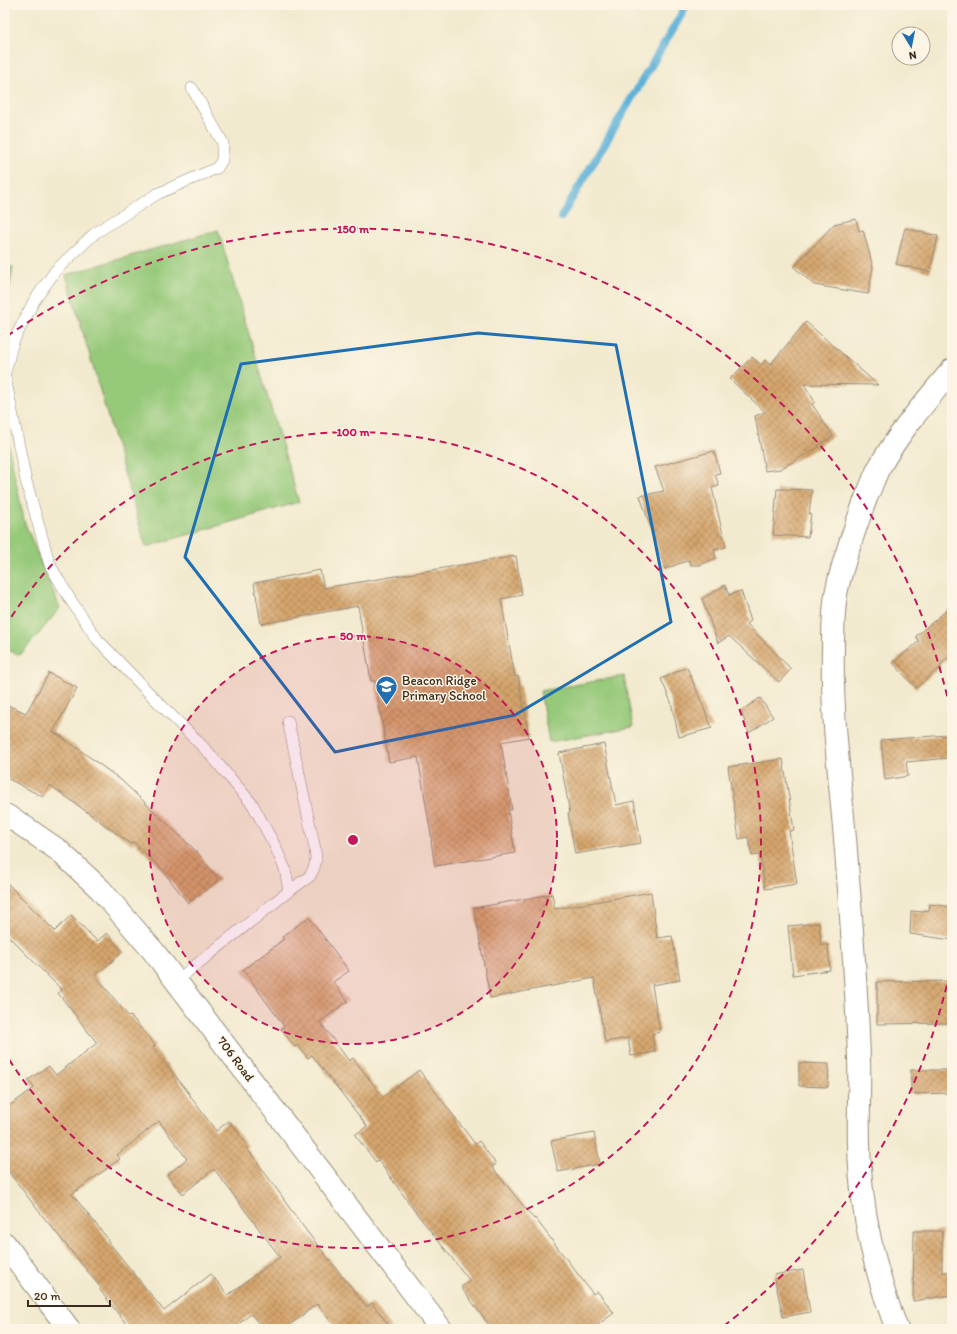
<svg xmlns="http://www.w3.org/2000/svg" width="957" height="1334" viewBox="0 0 957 1334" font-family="Itim,sans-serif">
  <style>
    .grass { fill: #96c979; stroke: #687a4c }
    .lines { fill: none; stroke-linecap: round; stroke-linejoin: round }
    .stream { stroke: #5bb1d8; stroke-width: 8 }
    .building { fill: url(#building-cross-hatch); fill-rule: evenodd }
    .service-casing { stroke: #968a76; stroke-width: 12 }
    .minor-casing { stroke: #968a76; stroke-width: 24 }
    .service { stroke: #fff; stroke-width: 11 }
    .minor { stroke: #fff; stroke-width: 22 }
    .marked { fill: none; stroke: #1f6fb2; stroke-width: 3; stroke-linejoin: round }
    .ring { fill: none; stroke: #c2185b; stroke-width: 2; stroke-dasharray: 7 5 }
    .labels { text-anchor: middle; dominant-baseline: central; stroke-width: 3; stroke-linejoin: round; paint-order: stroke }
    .poi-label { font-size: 13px; fill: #3b2a1e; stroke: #fcf5e5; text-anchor: start }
    .street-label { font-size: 13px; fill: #3b2a1e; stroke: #fcf5e5 }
    .centre { fill: #c2185b; stroke: #fcf5e5; stroke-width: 2 }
    .ring-label { font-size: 12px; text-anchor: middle; font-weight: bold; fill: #c2185b; stroke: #fcf5e5; stroke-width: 3; stroke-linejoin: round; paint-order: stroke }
  </style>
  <defs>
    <pattern id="building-cross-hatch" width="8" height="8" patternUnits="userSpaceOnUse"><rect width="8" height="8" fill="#d5a56d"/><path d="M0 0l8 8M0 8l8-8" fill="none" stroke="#ae8759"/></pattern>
  </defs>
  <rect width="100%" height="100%" fill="#fcf5e5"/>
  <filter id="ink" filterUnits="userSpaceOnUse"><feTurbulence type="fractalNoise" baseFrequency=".025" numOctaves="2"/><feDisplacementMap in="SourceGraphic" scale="8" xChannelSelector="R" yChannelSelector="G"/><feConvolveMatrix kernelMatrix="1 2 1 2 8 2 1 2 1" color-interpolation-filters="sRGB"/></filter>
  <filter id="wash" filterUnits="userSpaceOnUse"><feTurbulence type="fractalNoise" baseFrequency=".012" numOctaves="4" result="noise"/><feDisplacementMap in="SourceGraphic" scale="16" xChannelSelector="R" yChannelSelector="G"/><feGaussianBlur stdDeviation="0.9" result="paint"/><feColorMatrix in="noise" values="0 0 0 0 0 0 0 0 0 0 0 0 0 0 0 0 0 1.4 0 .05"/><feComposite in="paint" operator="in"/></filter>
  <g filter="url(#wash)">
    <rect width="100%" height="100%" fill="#f2eacf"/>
    <path class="grass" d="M218,230L299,502L146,547L66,275Z
      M5,265L13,267L5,318Z
      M5,428L24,521L60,608L37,636L20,655L5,649Z
      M624,676L633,727L549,742L540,691Z"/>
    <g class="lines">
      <path class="stream" d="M561,217L680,17L686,5"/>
    </g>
    <g id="blocks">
      <path class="building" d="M856,219L859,231L863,230L873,267L868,294L814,285L794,267L834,224Z
        M905,228L938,236L930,272L896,264Z
        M806,322L878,385L804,384L815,402L812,404L833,436L818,446L819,447L780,469L765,471L755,416L765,412L730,379L752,357L761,365L765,360L770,365Z
        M714,451L720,473L715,474L719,486L712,488L726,547L714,550L716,558L700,565H691L689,560L665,569L640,496L664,491L655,467Z
        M777,489L812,490L809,514H811L808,537L773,535Z
        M516,556L522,595L501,599L515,677L518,676L529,737L501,742L512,810H508L515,853L435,866L431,841H432L418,757L389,762L375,681H371L358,606L261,624L254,583L320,570L324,588Z
        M725,585L729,595L741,591L751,621L747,624L791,669L779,682L729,636L718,643L702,599Z
        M952,606V655L941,664V667L916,688L893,663L919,641L916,636Z
        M687,667L712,728L679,737L671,702L661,679Z
        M49,673L77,688L53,732L62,737L121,780L197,852L219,880L188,903L159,866L134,842L131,844L50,785L43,797L5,777V704L26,713Z
        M760,698L773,717L749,733L741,711Z
        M947,735L949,758L906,762L908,776L885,780L881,740Z
        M604,744L616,805L634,801L641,843L575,854L568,813H570L559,753Z
        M783,759L794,830L789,831L797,884L765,889L760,855L752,856L748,837L739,839L728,767Z
        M5,881L55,931L71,915L97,941L107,933L123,952L95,975L129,1017L131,1016L155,1045L153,1047L191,1096H190L216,1131L229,1121L248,1146L246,1147L284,1199H283L308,1233L367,1307L372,1303L392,1329H337L317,1304L284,1329H263L251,1314L232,1329H130L100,1290L101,1288L37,1209L5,1167V1109L34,1088L28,1080L49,1066L56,1075L97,1043L58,993L62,990L5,933ZM159,1121L187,1159L167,1175L183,1194L214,1169L280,1257L228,1295L211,1274L164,1311L107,1240L108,1239L72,1194L120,1159L117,1155Z
        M651,892L657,938L672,936L680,980L652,985L660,1032L652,1034L655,1052L631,1056L628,1038L605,1042L594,978L490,998L474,908L552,894L555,909Z
        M930,904L952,907V940L910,934L911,911L924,912V910L929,911Z
        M309,917L349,971L333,982L348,1001L320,1022L349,1061L353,1058L383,1097L419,1070L475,1144L479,1141L496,1164L492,1167L534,1219L535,1218L593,1294L597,1291L614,1313L592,1329H492L461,1287L470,1281L414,1210L378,1160L376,1162L355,1135L367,1126L312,1055L308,1058L297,1045L295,1047L281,1029L284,1026L243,970L284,939L282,937Z
        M819,923L821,945H828L830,970L793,975L788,926Z
        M952,981V1023L877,1024V982Z
        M799,1063L829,1064L828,1087L799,1086Z
        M911,1070H952V1093L911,1094Z
        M594,1133L600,1164L558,1172L551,1141Z
        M914,1231H942V1272H949L951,1295L913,1301Z
        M803,1270L810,1312L783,1317L774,1275Z"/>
    </g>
  </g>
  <g filter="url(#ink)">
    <use href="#blocks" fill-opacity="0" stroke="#968a76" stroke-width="1"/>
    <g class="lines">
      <defs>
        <path id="service" d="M5,372L13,342L34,301L56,270L95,233L157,194L217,168L222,160L223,143L192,88
          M5,377L26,481L50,565L70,599L97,639L152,696L209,753L253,805L275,846L285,869L289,891
          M176,981L289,891L310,876L314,868L316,859L315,849L288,721"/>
        <path id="minor" d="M5,815L16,821L58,850L100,889L154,952L441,1329
          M5,1244L69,1329
          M897,1329C874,1270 860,1207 859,1144C858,1115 860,1087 859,1059C857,994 852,928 847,864C842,792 831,721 833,649C833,629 833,608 837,589C844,558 855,528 866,498C871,488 874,476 880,466C900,431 926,401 952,370"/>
      </defs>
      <use href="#service" class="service-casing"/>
      <use href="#minor" class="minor-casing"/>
      <use href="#service" class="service"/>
      <use href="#minor" class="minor"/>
    </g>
  </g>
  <path class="marked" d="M478,333L616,345L671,622L515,715L335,752L185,557L241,364Z"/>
  <circle cx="353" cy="840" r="204" fill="#c2185b" fill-opacity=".12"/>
  <g class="ring">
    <circle cx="353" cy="840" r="204"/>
    <path d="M5 627A408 408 0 1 1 5 1053"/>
    <path d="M952 962A611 611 0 0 1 721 1328M7 336A611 611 0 0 1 952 718"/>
  </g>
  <defs>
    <symbol id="school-pin" viewBox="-11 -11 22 30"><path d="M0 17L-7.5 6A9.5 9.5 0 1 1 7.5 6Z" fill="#1f6fb2" stroke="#fcf5e5"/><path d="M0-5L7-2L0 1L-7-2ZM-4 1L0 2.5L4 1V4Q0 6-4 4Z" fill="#fff"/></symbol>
  </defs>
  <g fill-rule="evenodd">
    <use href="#school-pin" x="374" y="674" width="25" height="34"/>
  </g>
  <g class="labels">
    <g class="poi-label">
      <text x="402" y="680">Beacon Ridge<tspan x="402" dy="15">Primary School</tspan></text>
    </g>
    <g class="street-label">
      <text transform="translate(236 1059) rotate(53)">706 Road</text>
    </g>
  </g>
  <circle cx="353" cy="840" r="6" class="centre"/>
  <g class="ring-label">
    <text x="353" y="233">150 m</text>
    <text x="353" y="436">100 m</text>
    <text x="353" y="640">50 m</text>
  </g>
  <rect width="957" height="1334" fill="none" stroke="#fcf5e5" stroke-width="20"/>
  <g transform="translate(911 46) rotate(170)"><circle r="19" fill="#fcf5e5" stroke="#afa495"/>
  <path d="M0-3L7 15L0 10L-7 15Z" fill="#1f6fb2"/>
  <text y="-6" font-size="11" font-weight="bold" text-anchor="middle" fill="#3b2a1e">N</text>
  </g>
  <path d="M28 1300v6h82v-6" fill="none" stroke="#3b2a1e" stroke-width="2"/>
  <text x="34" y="1300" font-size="12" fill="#3b2a1e" stroke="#fcf5e5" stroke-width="3" paint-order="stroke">20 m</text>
</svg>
